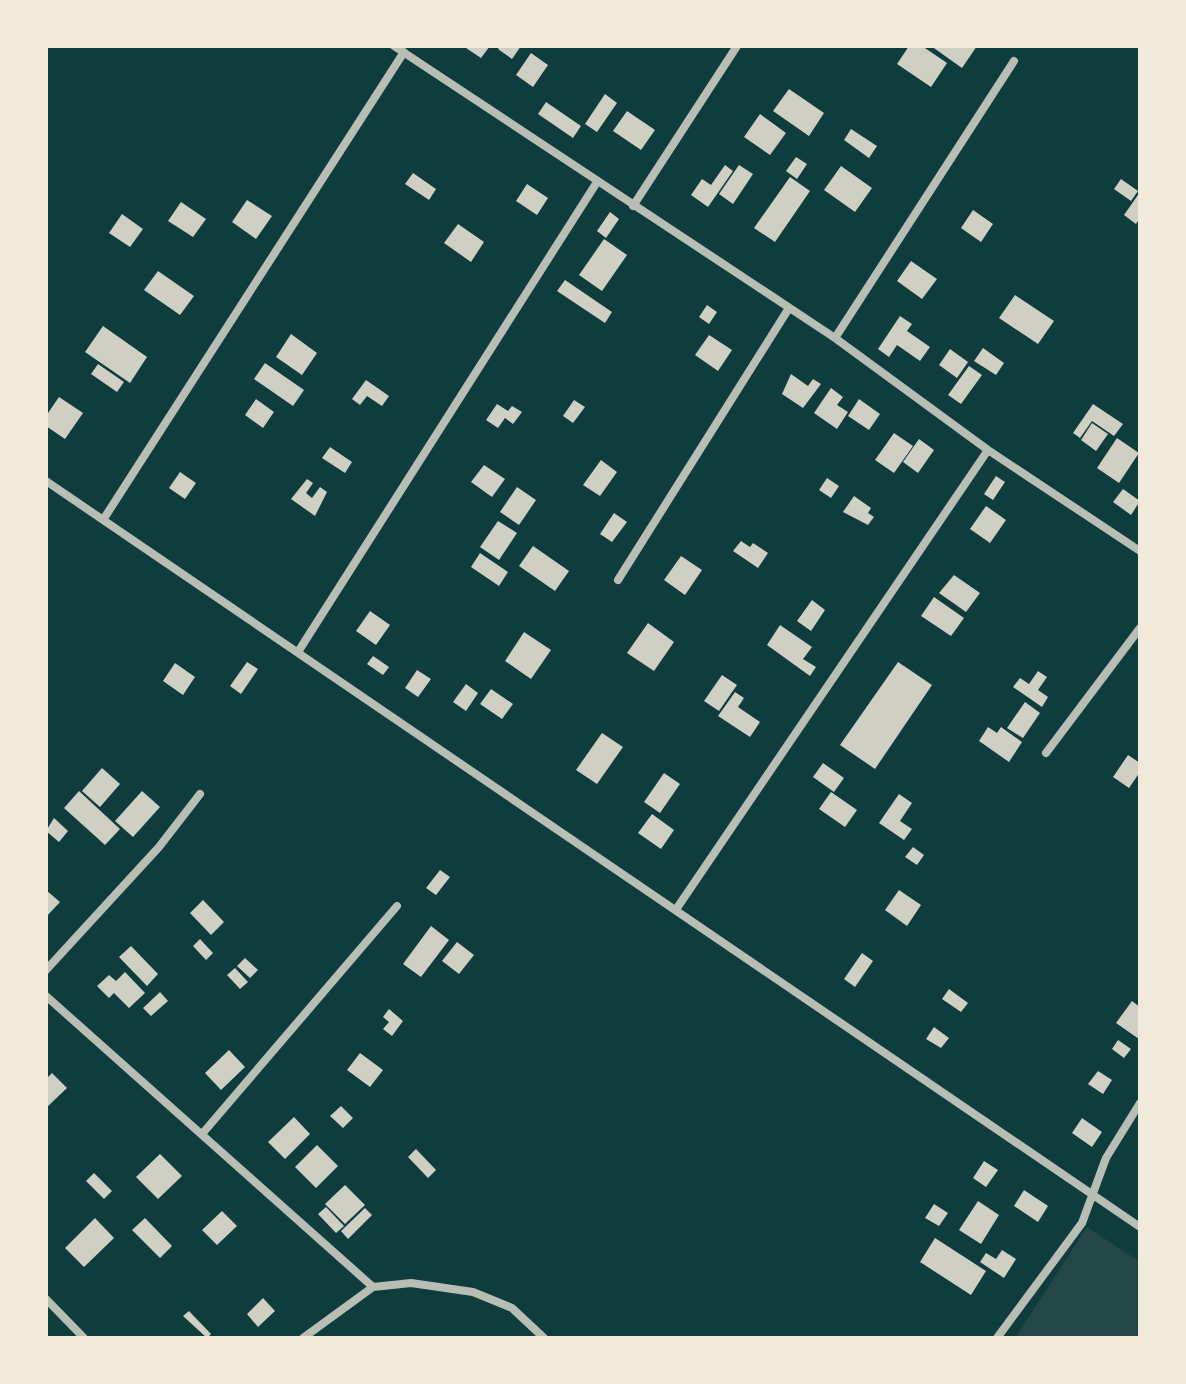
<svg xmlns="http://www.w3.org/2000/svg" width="1186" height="1384" viewBox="0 0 1186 1384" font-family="'Titillium Web',sans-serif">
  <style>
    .green { fill: #244646 }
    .building { fill: #cfcfc3 }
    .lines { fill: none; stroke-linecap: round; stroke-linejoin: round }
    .minor { stroke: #b8beb3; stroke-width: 8 }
  </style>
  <rect width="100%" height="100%" fill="#0f3d3e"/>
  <path class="green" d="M1087,1227L1140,1262V1338H1015Z"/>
  <path class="building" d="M463,46H490L481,58Z
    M500,46H521L512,59L498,49Z
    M909,46H922L947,63L931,87L897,64Z
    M931,46H977L962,68Z
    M531,53L548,65L533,87L516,75Z
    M789,89L824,113L809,136L773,111Z
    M605,94L617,103L597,132L585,124Z
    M546,102L581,126L573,138L538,114Z
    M627,111L655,130L641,150L613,131Z
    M760,114L786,133L770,155L744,137Z
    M851,129L877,146L869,158L844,140Z
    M796,157L807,164L797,179L786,171Z
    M725,165L733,171L708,207L691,195L702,179L711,185Z
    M739,165L753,174L733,204L719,194Z
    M841,166L872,188L855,212L824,190Z
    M413,173L436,189L429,200L405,184Z
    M790,177L810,191L775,242L754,228Z
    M1121,179L1138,191L1131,201L1114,189Z
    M527,184L548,198L537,215L516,201Z
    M1140,192V218L1136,224L1124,215Z
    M247,200L272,216L256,239L232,222Z
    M181,202L206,219L193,237L168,221Z
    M973,210L993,224L981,242L961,228Z
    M610,212L619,219L606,238L597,231Z
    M122,214L143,229L130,247L109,233Z
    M458,224L484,242L471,262L444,243Z
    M604,239L627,255L602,291L579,275Z
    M911,261L937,279L922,299L897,281Z
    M158,271L194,296L180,315L144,290Z
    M565,280L612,312L605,323L557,291Z
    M1015,295L1054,321L1038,344L999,318Z
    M707,305L717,312L709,324L699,317Z
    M900,316L912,324L907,331L930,347L920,361L897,345L889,357L878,349Z
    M103,326L147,357L130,383L85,352Z
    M291,334L317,353L302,375L276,357Z
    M709,335L732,350L718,371L695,355Z
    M983,348L1004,363L996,375L974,361Z
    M950,349L968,362L957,378L939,365Z
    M265,363L304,390L293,406L254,379Z
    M98,364L124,382L117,392L91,374Z
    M969,366L982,375L961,404L948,395Z
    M791,374L808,386L813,379L821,384L803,408L782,394Z
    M366,380L389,396L382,406L367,396L360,405L352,399Z
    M831,388L843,397L837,405L848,412L837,429L814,413Z
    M59,397L83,413L65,439L46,426V416Z
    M256,399L274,412L263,428L245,415Z
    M859,399L880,414L869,430L848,416Z
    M574,400L585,407L573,423L563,416Z
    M497,404L508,411L512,406L522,412L513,424L505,418L498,428L486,420Z
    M1093,404L1123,424L1114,436L1092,421L1080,438L1073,433Z
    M1092,423L1108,434L1096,451L1081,440Z
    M894,433L913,446L894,473L875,460Z
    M1117,438L1139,453L1119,483L1097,468Z
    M919,439L934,450L918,473L903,462Z
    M330,447L352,462L345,473L322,458Z
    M601,460L617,472L600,496L583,485Z
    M484,465L505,479L492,497L471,482Z
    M180,472L196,483L185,499L169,488Z
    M996,476L1005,482L993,500L984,494Z
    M827,478L839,486L831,498L819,490Z
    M307,479L313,483L306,493L312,498L320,487L327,492L315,516L291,499Z
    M517,487L536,500L519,525L500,512Z
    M1123,489L1140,501L1131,515L1113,502Z
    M854,496L871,508L868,513L874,517L868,525L843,512Z
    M986,506L1006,520L990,543L970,529Z
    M614,513L627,522L612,542L600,534Z
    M498,521L517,533L499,560L480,547Z
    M741,541L750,547L753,543L768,553L758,568L733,551Z
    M533,546L569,571L555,591L519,566Z
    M480,553L508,572L499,586L471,567Z
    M681,556L702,570L685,595L664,580Z
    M954,575L980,593L966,612L939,593Z
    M934,597L964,618L951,636L921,616Z
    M812,600L825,610L811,631L797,621Z
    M370,611L390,625L376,645L356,631Z
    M648,623L674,642L654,671L627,653Z
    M780,625L812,647L803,659L816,667L810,676L767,645Z
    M524,632L551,650L531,679L505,661Z
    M373,656L389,667L383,675L367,664Z
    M247,662L258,669L241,694L230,686Z
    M898,662L932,685L875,769L840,745Z
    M175,663L195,677L183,695L163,681Z
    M417,670L431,679L418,697L405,688Z
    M1038,671L1047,677L1038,690L1048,697L1042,707L1013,687L1020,678L1029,684Z
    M722,675L737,685L719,711L704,701Z
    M466,684L478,693L466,711L453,702Z
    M491,689L513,704L502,719L480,704Z
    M735,692L744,698L738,707L760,722L750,737L718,716Z
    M1025,702L1040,713L1023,738L1007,728Z
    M988,727L997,733L1001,727L1022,742L1009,762L979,741Z
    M602,733L623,747L597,784L576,770Z
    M1128,755L1140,763V772L1129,788L1113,777Z
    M823,763L844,778L834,792L813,777Z
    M102,768L120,784L100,807L82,791Z
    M664,773L680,784L660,813L644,802Z
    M79,791L120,829L105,845L64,808Z
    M142,791L160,807L133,837L115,821Z
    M831,792L857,810L845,827L819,809Z
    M899,794L912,803L900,821L912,829L904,840L879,823Z
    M652,814L674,830L661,849L638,833Z
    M54,818L68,831L59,842L46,831Z
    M913,847L924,855L917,865L905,857Z
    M440,870L450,877L436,895L426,888Z
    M46,890L60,902L46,917Z
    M899,890L921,905L907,926L885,910Z
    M203,900L224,922L211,935L190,913Z
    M431,926L449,940L421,977L403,964Z
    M200,939L213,953L206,960L193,946Z
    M457,942L474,955L459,974L442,961Z
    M131,946L158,974L147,986L119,957Z
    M862,953L873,961L855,987L844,979Z
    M245,958L258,970L250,978L237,966Z
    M235,968L248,982L240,989L227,975Z
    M125,972L145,993L129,1008L114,993L109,998L97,986L109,975L116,981Z
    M949,989L968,1003L961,1012L942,999Z
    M160,992L168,1001L151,1016L143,1008Z
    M1132,1001L1140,1007L1139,1039L1116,1023Z
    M389,1009L403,1021L392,1036L383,1029L389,1022L383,1017Z
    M934,1027L949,1038L941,1048L926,1039Z
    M1118,1040L1131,1049L1124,1058L1112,1049Z
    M229,1050L245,1067L221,1090L205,1073Z
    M360,1053L383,1070L370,1087L347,1070Z
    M1098,1071L1112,1080L1103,1094L1088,1084Z
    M52,1073L67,1088L46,1108V1079Z
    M341,1106L353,1118L343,1128L330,1116Z
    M294,1117L310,1134L285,1159L268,1142Z
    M1082,1118L1102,1132L1092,1147L1072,1133Z
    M317,1145L338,1166L316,1188L295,1167Z
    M416,1149L436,1170L428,1178L408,1157Z
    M160,1154L182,1176L158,1199L136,1177Z
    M984,1161L998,1170L986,1187L973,1178Z
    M94,1173L112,1191L104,1199L86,1181Z
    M345,1185L365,1205L345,1224L325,1204Z
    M1024,1190L1048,1206L1038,1222L1014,1206Z
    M978,1201L999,1215L981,1244L959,1230Z
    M934,1204L948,1213L939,1226L925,1218Z
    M326,1207L344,1226L336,1233L318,1214Z
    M365,1208L372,1215L348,1239L341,1231Z
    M222,1211L237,1226L217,1245L202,1230Z
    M95,1218L114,1238L84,1267L65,1248Z
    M145,1218L172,1246L160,1258L132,1230Z
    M935,1238L986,1271L971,1295L920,1262Z
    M1002,1250L1016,1259L1004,1278L980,1262L986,1253L996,1259Z
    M263,1298L275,1311L258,1327L247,1314Z
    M189,1311L211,1334L207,1338L183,1316Z"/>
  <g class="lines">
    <path class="minor" d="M394,46L835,338L988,450L1140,551
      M633,206L737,46
      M835,338L1014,61
      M46,481L1140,1227
      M103,520L404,52
      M618,580L789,308
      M298,652L597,182
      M1046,753L1140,628
      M677,908L988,450
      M46,970L159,847L200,794
      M46,996L373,1287
      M202,1134L397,906
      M46,1299L84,1338
      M303,1338L373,1287L411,1283L473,1292L512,1308L544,1338
      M997,1338L1082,1223L1106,1158L1140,1103"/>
  </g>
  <rect width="1186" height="1384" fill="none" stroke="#f1e9da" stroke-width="96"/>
</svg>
